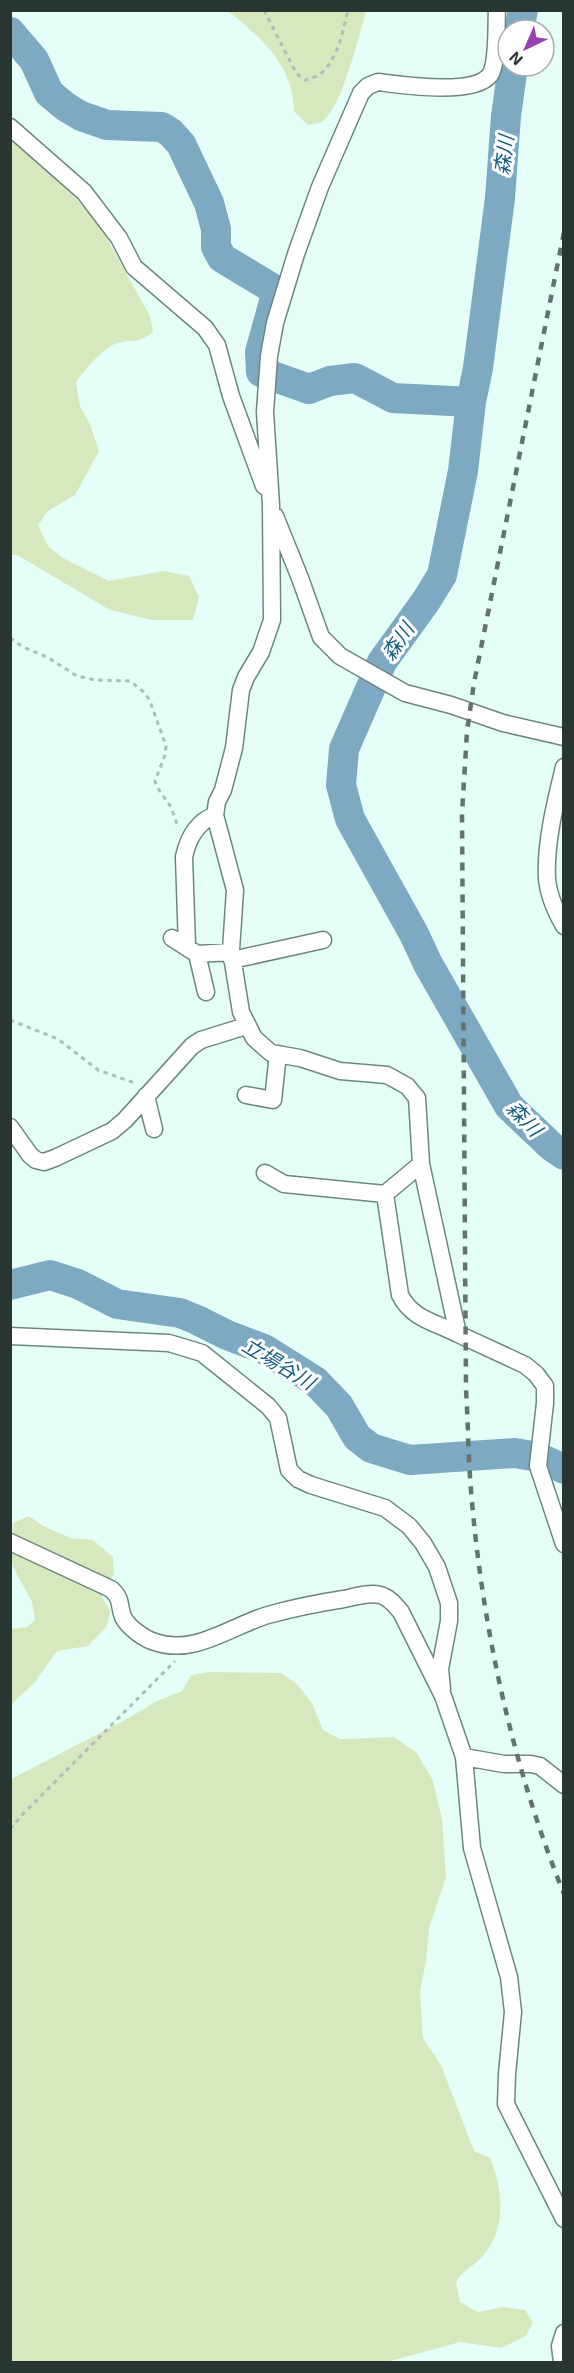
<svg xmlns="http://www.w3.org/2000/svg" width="574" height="2373" viewBox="0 0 574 2373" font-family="'Exo 2','Noto Sans JP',sans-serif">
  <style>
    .green { fill: #d8e8be }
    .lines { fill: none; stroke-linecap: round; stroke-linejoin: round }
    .river { stroke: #7ea9c3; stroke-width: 30 }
    .minor-casing { stroke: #6c8781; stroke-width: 19 }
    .path { stroke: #aabfba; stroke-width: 3; stroke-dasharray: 4.5 4.5; stroke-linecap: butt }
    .minor { stroke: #fff; stroke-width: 16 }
    .rail { stroke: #63726f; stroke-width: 4.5; stroke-dasharray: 8 8; stroke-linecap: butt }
    .labels { text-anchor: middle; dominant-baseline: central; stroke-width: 6; stroke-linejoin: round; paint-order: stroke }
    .water-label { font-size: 20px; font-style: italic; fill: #145e82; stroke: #fff }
  </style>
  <rect width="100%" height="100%" fill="#e6fef8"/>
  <path class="green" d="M228,11H366C359,36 343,102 325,119C320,124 315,124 308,125L294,111C293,64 261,38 228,11Z
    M10,133L47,167L100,226L150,316L153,332C134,346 136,338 118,343C104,346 84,371 76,382L80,406L90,424L99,451L75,495L48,511L38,525L48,546L63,558L109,581L163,571L189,576L199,597L193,620H152L110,610L17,555H11Z
    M29,1516L43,1526L71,1538L93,1540L113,1557L114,1574L102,1597L110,1611L107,1626L88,1646L57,1651L35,1682L11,1705V1629L27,1627L35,1620L32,1602L11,1563L13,1523Z
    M211,1672L281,1673L297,1684L312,1703L323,1730L340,1739L394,1737L417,1753L433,1781L442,1819L446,1877L429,1928L426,1961L420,1992L423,2038L441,2065L474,2151L490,2158C503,2189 507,2228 483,2256C474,2266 463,2270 456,2282L460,2302L478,2312L503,2307L525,2310L533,2322L526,2336L501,2348L460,2342L387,2362H11V1779L123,1721L157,1701L182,1691L191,1675Z"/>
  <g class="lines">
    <path class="river" d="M519,30L523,10
      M10,32L34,60L49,93L66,107L81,116L107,125L162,127L171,133L181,144L209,203L216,229V247L222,258L277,291L260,352L261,372L309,389L330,381L355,378L393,398L471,402
      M513,66L506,116L500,198L478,368L471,402L463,471L442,575L426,601L382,662L344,749L341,785L350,819L414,934L428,964L509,1106L551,1146L564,1155
      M10,1285L50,1275L78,1284L117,1304L180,1313L197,1320L227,1335L264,1349L315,1381L339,1406L357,1437L371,1448L410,1460L515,1453L538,1457L564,1469"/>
    <defs>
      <path id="minor" d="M497,10C496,26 498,63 490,75C474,96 402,85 378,82L368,86L361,93L320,187L296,254L275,323L269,356L265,412L271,505L272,620L261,652L246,677L241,690L234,748L223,790L217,802L215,815L235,890L231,950L241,1012L254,1038L271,1053L300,1058L340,1071L387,1075L407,1086L417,1098L421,1164L458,1334L525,1365L536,1374L545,1386V1403L538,1466L564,1544
        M10,127L84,192L119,238L134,267L205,328L217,345L231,396L264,486
        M275,516L300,578L321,637L340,656L405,693L451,705L503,723L564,737
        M564,767C556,800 545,843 547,878C548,894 556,912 564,926
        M172,938L197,954L231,952
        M187,947L184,857C188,838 197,822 215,815
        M197,954L206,992
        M232,960L323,940
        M246,1095L273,1100L278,1054
        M146,1096L154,1129
        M10,1127L30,1155L36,1160L44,1162L55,1158L112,1131L125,1120L192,1046L201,1040L246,1026
        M421,1164L385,1194L400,1295C412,1319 435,1322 458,1334
        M265,1173L284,1184L385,1194
        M10,1336L169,1343L202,1353L268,1406L278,1418L289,1470L298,1479L311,1485L385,1508L409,1526L423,1543L437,1567L449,1603V1621L440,1669L442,1689
        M10,1542L111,1589C123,1600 118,1604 123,1617C128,1627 144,1639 155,1642C194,1656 231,1626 268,1615C293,1608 318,1603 344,1599C354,1597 369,1592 380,1595C389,1597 395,1605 401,1612L443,1696L464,1757L472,1848L509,1977L513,2012L507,2074L506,2104L564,2219
        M464,1757L504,1764H531L540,1766L564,1785
        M562,2362L560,2346L564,2333"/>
    </defs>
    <use href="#minor" class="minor-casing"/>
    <path class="path" d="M264,10L296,73L305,80C335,76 342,35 348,10
      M10,638L23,647L47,657L77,676L95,680L130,681L145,693L150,701L166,746L165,755L155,781L157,787L171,807L178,827
      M10,1020L58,1039L98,1070L135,1083
      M10,1829L22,1815L175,1661"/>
    <use href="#minor" class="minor"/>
    <path class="rail" d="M564,232L474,683L467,731L462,814L466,1390C468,1419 468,1448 470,1477C480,1618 511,1763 564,1894"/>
  </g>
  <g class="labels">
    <g class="water-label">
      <text transform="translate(503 155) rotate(-83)">森川</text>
      <text transform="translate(397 641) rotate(-56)">森川</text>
      <text transform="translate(525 1118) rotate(46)">森川</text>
      <text transform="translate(279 1363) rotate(31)">立場谷川</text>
    </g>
  </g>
  <rect width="574" height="2373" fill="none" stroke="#293532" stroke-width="24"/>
  <g transform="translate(526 48) rotate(224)"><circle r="28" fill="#ffffff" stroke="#a9aead" stroke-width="1.5"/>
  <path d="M0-4.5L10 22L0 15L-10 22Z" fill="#9842af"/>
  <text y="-9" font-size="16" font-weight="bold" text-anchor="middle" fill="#293532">N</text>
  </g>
</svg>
